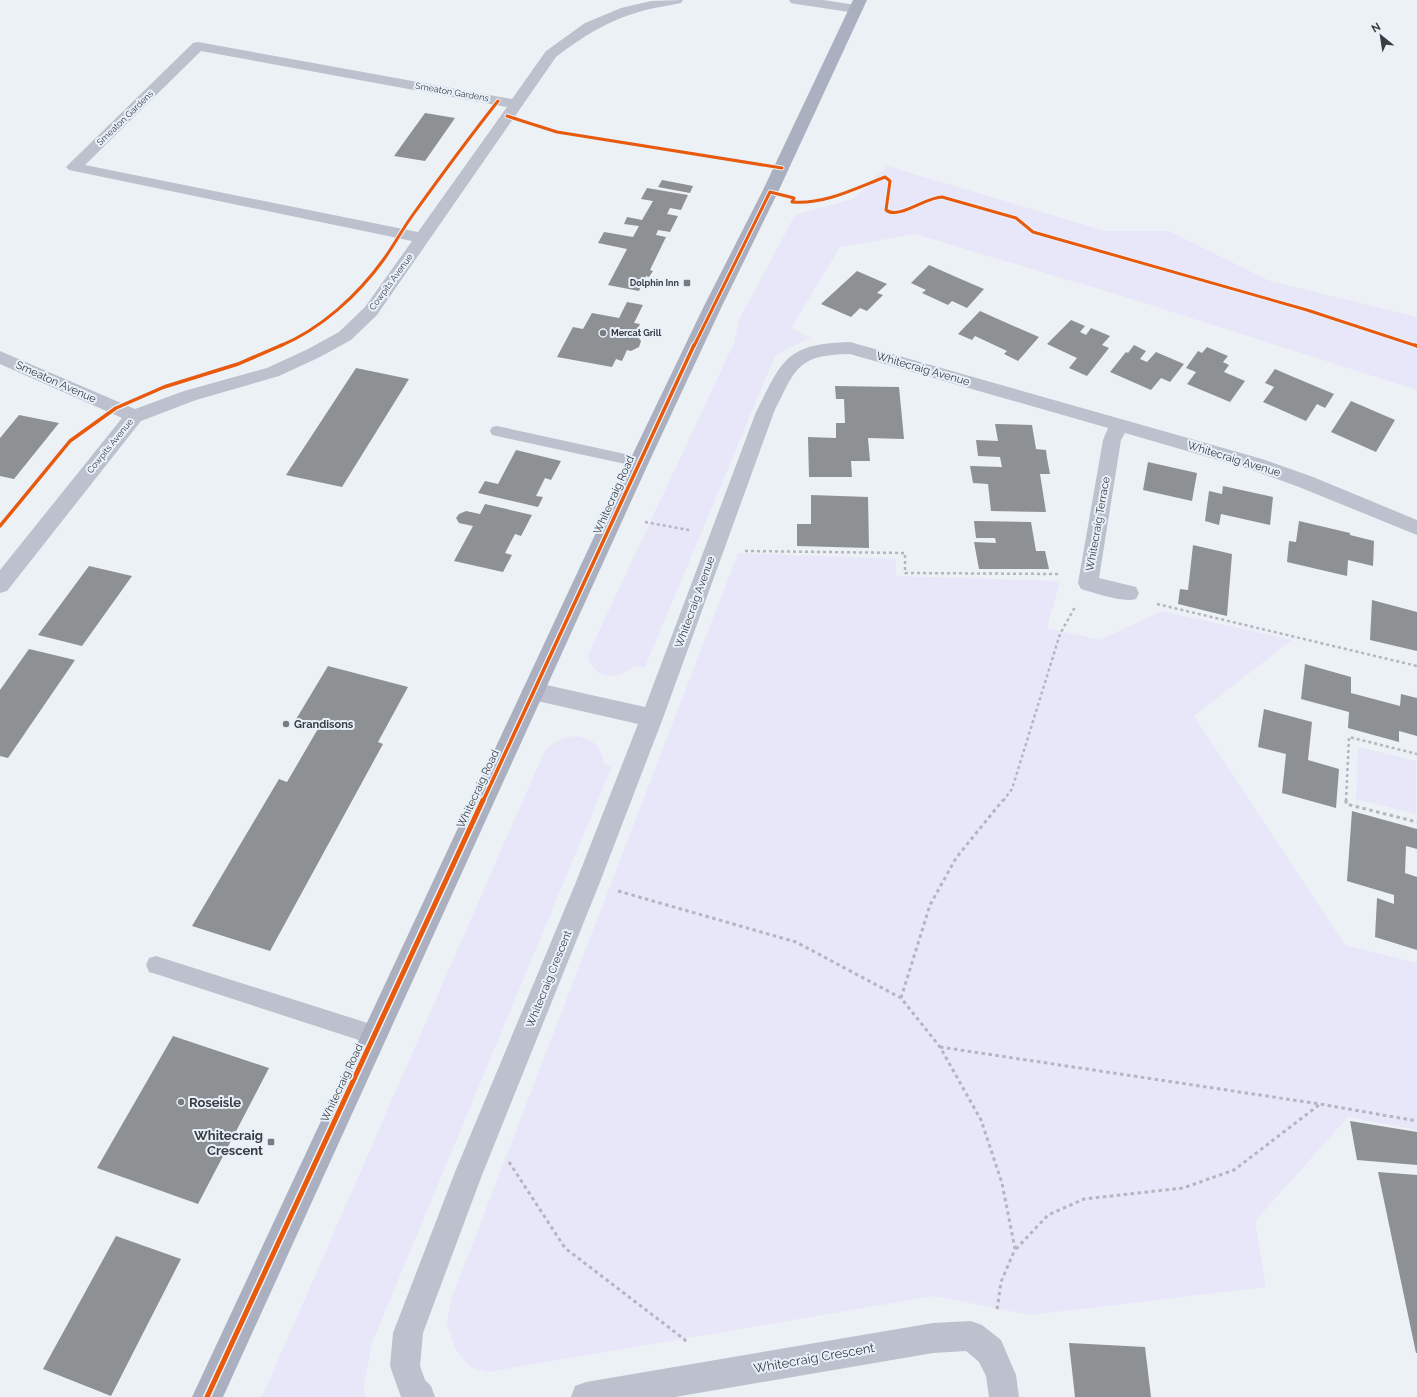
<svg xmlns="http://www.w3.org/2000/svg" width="1417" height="1397" viewBox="0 0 1417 1397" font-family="Raleway,sans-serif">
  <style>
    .green { fill: #e8e6f9 }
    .building { fill: #8d9194 }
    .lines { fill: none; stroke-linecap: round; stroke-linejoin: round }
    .path-far1 { stroke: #b3b6bf; stroke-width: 2.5; stroke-dasharray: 3 3; stroke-linecap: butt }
    .path { stroke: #b3b6bf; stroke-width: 3; stroke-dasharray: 3.5 3.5; stroke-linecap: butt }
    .service { fill: #bcc1cd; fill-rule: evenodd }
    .minor { fill: #bcc1cd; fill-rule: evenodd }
    .primary { fill: #abb0c0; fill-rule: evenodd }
    .cycleway-far2-casing { stroke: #e8f1fa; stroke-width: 5 }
    .cycleway-far1-casing { stroke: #e8f1fa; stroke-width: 6 }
    .cycleway-casing { stroke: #e8f1fa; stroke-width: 8 }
    .cycleway-far2 { stroke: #e8590c; stroke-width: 3 }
    .cycleway-far1 { stroke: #e8590c; stroke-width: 3.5 }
    .cycleway { stroke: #e8590c; stroke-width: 5 }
    .poi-dot { fill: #787c80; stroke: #e8f1fa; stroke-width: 1.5 }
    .labels { text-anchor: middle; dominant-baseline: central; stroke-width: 4; stroke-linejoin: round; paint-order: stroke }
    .far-street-label { font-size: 9px; fill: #393d41; stroke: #e8f1fa }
    .far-poi-label { font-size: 9px; font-weight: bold; fill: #393d41; stroke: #e8f1fa; text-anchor: end }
    .street-label { font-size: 11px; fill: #393d41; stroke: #e8f1fa }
    .poi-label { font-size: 11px; font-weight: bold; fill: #393d41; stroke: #e8f1fa; text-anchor: start }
    .near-poi-label { font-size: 13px; font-weight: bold; fill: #393d41; stroke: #e8f1fa; text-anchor: start }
    .near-street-label { font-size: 13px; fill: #393d41; stroke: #e8f1fa }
  </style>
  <rect width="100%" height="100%" fill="#ecf1f6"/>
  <path class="green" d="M887,166L1105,231H1169L1270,281L1417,317V390L1119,295L915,234L840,247L791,328L811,338L794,345L775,356L645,667L635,666C618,680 593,681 588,655L734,343L739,320L795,215L853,199Z
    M738,553L896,559V576L1060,581L1047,628L1100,640L1162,611L1292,640L1194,716L1345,945L1417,963V1130L1348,1117L1255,1221L1266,1287L1030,1315L934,1296L488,1372L470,1367L455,1348L447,1323L451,1300Z
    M577,736C594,740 601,746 604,764L612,766L372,1343L364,1386L365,1397H262L545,750C555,741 563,737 577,736Z
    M1358,747L1416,761V814L1356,799Z"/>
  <path class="building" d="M425,113L455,118L425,161L394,156Z
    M662,180L693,186L690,193L658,187Z
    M647,188L688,195L681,210L670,208L667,214L678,216L670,232L658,230L656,235L666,237L650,270L653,271L649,277L646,276L639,291L608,285L627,249L598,243L604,232L633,237L639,226L624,224L627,217L642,220L653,201L641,199Z
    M929,265L956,277L984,289L967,308L952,301L948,305L922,293L926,290L911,283Z
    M857,271L887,284L877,293L883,295L867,311L860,308L851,317L821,304Z
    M627,302L643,305L634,323L640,324L634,336L638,337L641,341L639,347L631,351L627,350L622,361L616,359L612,367L557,357L573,327L583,329L592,313L619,318Z
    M980,311L1009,324L1039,337L1018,361L1004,354L1007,351L975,336L972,340L958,334Z
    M1071,320L1085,326L1080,332L1086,335L1091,328L1110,336L1102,345L1109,348L1087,376L1069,368L1077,358L1047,344Z
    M1134,345L1146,351L1140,359L1147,362L1156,352L1184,364L1170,382L1161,378L1151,390L1110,372L1126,352L1128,353Z
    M1207,347L1228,356L1223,362L1229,365L1224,372L1245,381L1230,402L1187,384L1196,372L1186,368L1198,351L1202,353Z
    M356,368L409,379L342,487L286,475Z
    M1275,369L1284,373L1334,394L1325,408L1317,404L1306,421L1263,402L1274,387L1265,383Z
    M835,386L899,387L904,439L868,438L870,461H851L852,477H809L808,437L836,438V423H845L844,399H836Z
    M1351,401L1395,420L1376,452L1331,432Z
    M19,415L59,423L14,479L0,476V438Z
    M995,424L1032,425L1036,449L1046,450L1047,458L1050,474H1040L1046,512L991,511L988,484L973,483L970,466L1002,467L1000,457L978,456L976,440L998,441Z
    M516,450L561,461L551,480L545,478L536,496L543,497L538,507L478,493L485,481L498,484Z
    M1148,462L1197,473L1192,501L1143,490Z
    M1223,486L1273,497L1270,525L1221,514L1219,525L1205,521L1209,491L1222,494Z
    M811,495L868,497L869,548L797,546V524H811Z
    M485,504L532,515L521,536L515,534L505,553L512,555L503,572L454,561L473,526L459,523L456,518L459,514L466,511L480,514Z
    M974,521L1031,522L1036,551H1045L1049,569H979L974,542L996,543L995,538H976Z
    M1299,521L1350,533V535L1374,541L1373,566L1348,560L1347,576L1287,562L1289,541L1296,542Z
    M1193,545L1232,554L1227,616L1178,604L1180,589L1188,590Z
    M89,566L132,576L82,646L38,635Z
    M1372,600L1417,612V651L1370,640Z
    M29,649L75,660L8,758L0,756V690Z
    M1305,664L1351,677V693L1400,706L1401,694L1417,698V736L1399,731V742L1348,728L1349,712L1301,699Z
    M328,666L408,687L378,742L383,744L270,951L192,926L279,779L287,782L319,727L295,721Z
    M1264,709L1312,722L1308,760L1339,769L1336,808L1282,793L1286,754L1258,747Z
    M1352,811L1417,829V849L1406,846L1405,873L1417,877V950L1375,937L1377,898L1394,904V895L1347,881Z
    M173,1036L269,1068L198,1204L97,1168Z
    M1350,1121L1417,1132V1165L1357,1160Z
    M1378,1172L1417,1175V1353H1416Z
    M116,1236L181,1259L111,1396L43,1369Z
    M1069,1343L1145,1347L1151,1397H1075Z"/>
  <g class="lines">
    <path class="path-far1" d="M645,522L689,530
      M745,551L905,553V573L1059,574
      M1157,604L1417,666
      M1003,801L1012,789L1060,634L1075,607
      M1346,801L1349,737L1417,754"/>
    <path class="path" d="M1346,800V804L1417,822
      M618,891L796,942L901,998L940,1047L981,1120L1002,1183L1015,1249L1001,1282L997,1310
      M901,998L930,905L956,858L1003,800
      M940,1047L1320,1104L1417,1121
      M509,1162L565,1248L684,1339L688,1344
      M1016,1249L1048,1215L1084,1199L1183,1188L1234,1170L1319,1105"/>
    <path class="service" d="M497,426L639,457L644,458L646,462L644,466L639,467L492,435L490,431L492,427Z
      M156,956L374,1025L381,1028L384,1035L381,1042L374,1045L156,974L149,972L146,965L149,958Z"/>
    <path class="minor" d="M683,0L681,3C668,6 655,7 642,11C609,20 583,36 556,57L377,315L351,340L320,357L279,376L196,400L141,421L7,591L0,593V570L122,418L0,364V351L135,409L184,391L267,368L308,349L339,332L365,307L412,241L69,170L66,167L69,164L193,43L198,42L512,99L546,51L585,23L621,8L651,1ZM201,51L507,107L418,232L85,165Z
      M789,0H823L856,5L861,6L863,9L861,12L856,13L796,4L791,3Z
      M850,342L1262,459L1313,477L1417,520V535L1299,487L1249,469L1125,433L1121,440L1099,578L1136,587L1139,593L1136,599C1123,603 1095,593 1081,589L1078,583L1103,440L1108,428L850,354C797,355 796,368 774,412L663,718L600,882L482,1175L423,1333L420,1366L425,1380L431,1386L435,1397H401L390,1366L393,1333L455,1172L576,882L638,724L533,700L525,697L522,691L525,685L533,682L645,707L756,412C783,359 786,344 850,342Z
      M971,1321L982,1325L1001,1340L1016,1375L1019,1397H989L986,1376L979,1362L966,1351L933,1353L675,1397H571L575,1386L586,1382L933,1323Z"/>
    <path class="primary" d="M853,0H867L778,192L721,308L649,462L223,1397H192L629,462L703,308L762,192Z"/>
    <defs>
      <path id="cycleway-far2" d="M507,116L557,132L782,168
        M280,346C321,329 358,295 384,259C394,245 402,230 412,216C440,177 468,139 498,101
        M694,346L770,192L794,198L792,202C824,205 856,188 885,177L890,181L886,210C898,220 926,197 942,197L1016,218L1033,232L1307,310L1417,346"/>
      <path id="cycleway-far1" d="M1415,345L1417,346
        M0,526L70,441L116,408L164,387L238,364L282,345
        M483,801L694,345"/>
      <path id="cycleway" d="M207,1397L483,800"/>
    </defs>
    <use href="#cycleway-far2" class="cycleway-far2-casing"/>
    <use href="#cycleway-far1" class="cycleway-far1-casing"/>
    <use href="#cycleway" class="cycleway-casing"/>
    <use href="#cycleway-far2" class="cycleway-far2"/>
    <use href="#cycleway-far1" class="cycleway-far1"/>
    <use href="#cycleway" class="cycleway"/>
  </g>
  <g class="poi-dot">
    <rect x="683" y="279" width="8" height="8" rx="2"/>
    <circle cx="603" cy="333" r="4"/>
    <circle cx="286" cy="724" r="4"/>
    <circle cx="181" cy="1102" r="4"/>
    <rect x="267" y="1138" width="8" height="8" rx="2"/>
  </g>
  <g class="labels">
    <g class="far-street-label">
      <text transform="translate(452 92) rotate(10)">Smeaton Gardens</text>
      <text transform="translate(125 118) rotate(-44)">Smeaton Gardens</text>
      <text transform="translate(391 282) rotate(-54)">Cowpits Avenue</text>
      <text transform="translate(110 446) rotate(-51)">Cowpits Avenue</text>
    </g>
    <g class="far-poi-label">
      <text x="679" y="283">Dolphin Inn</text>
      <text x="611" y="333" text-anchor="start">Mercat Grill</text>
    </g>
    <g class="street-label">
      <text transform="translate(923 369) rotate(16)">Whitecraig Avenue</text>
      <text transform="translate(56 382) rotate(24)">Smeaton Avenue</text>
      <text transform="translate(1234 459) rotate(17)">Whitecraig Avenue</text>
      <text transform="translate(614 495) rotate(-66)">Whitecraig Road</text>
      <text transform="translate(1098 524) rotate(-80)">Whitecraig Terrace</text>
      <text transform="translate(695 602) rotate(-70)">Whitecraig Avenue</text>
      <text transform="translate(478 789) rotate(-65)">Whitecraig Road</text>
      <text transform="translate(549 979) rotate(-68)">Whitecraig Crescent</text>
      <text transform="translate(342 1083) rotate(-65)">Whitecraig Road</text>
    </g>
    <g class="poi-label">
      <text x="294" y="724">Grandisons</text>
    </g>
    <g class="near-poi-label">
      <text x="189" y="1102">Roseisle</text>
      <text x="263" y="1135" text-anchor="end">Whitecraig<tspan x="263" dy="15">Crescent</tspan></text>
    </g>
    <g class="near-street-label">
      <text transform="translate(814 1358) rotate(-10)">Whitecraig Crescent</text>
    </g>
  </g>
  <g transform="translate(1381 36) rotate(330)" stroke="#e8f1fa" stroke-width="3" paint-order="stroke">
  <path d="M0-3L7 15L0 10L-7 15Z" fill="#393d41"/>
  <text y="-6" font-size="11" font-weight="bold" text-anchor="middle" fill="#393d41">N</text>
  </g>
</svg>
